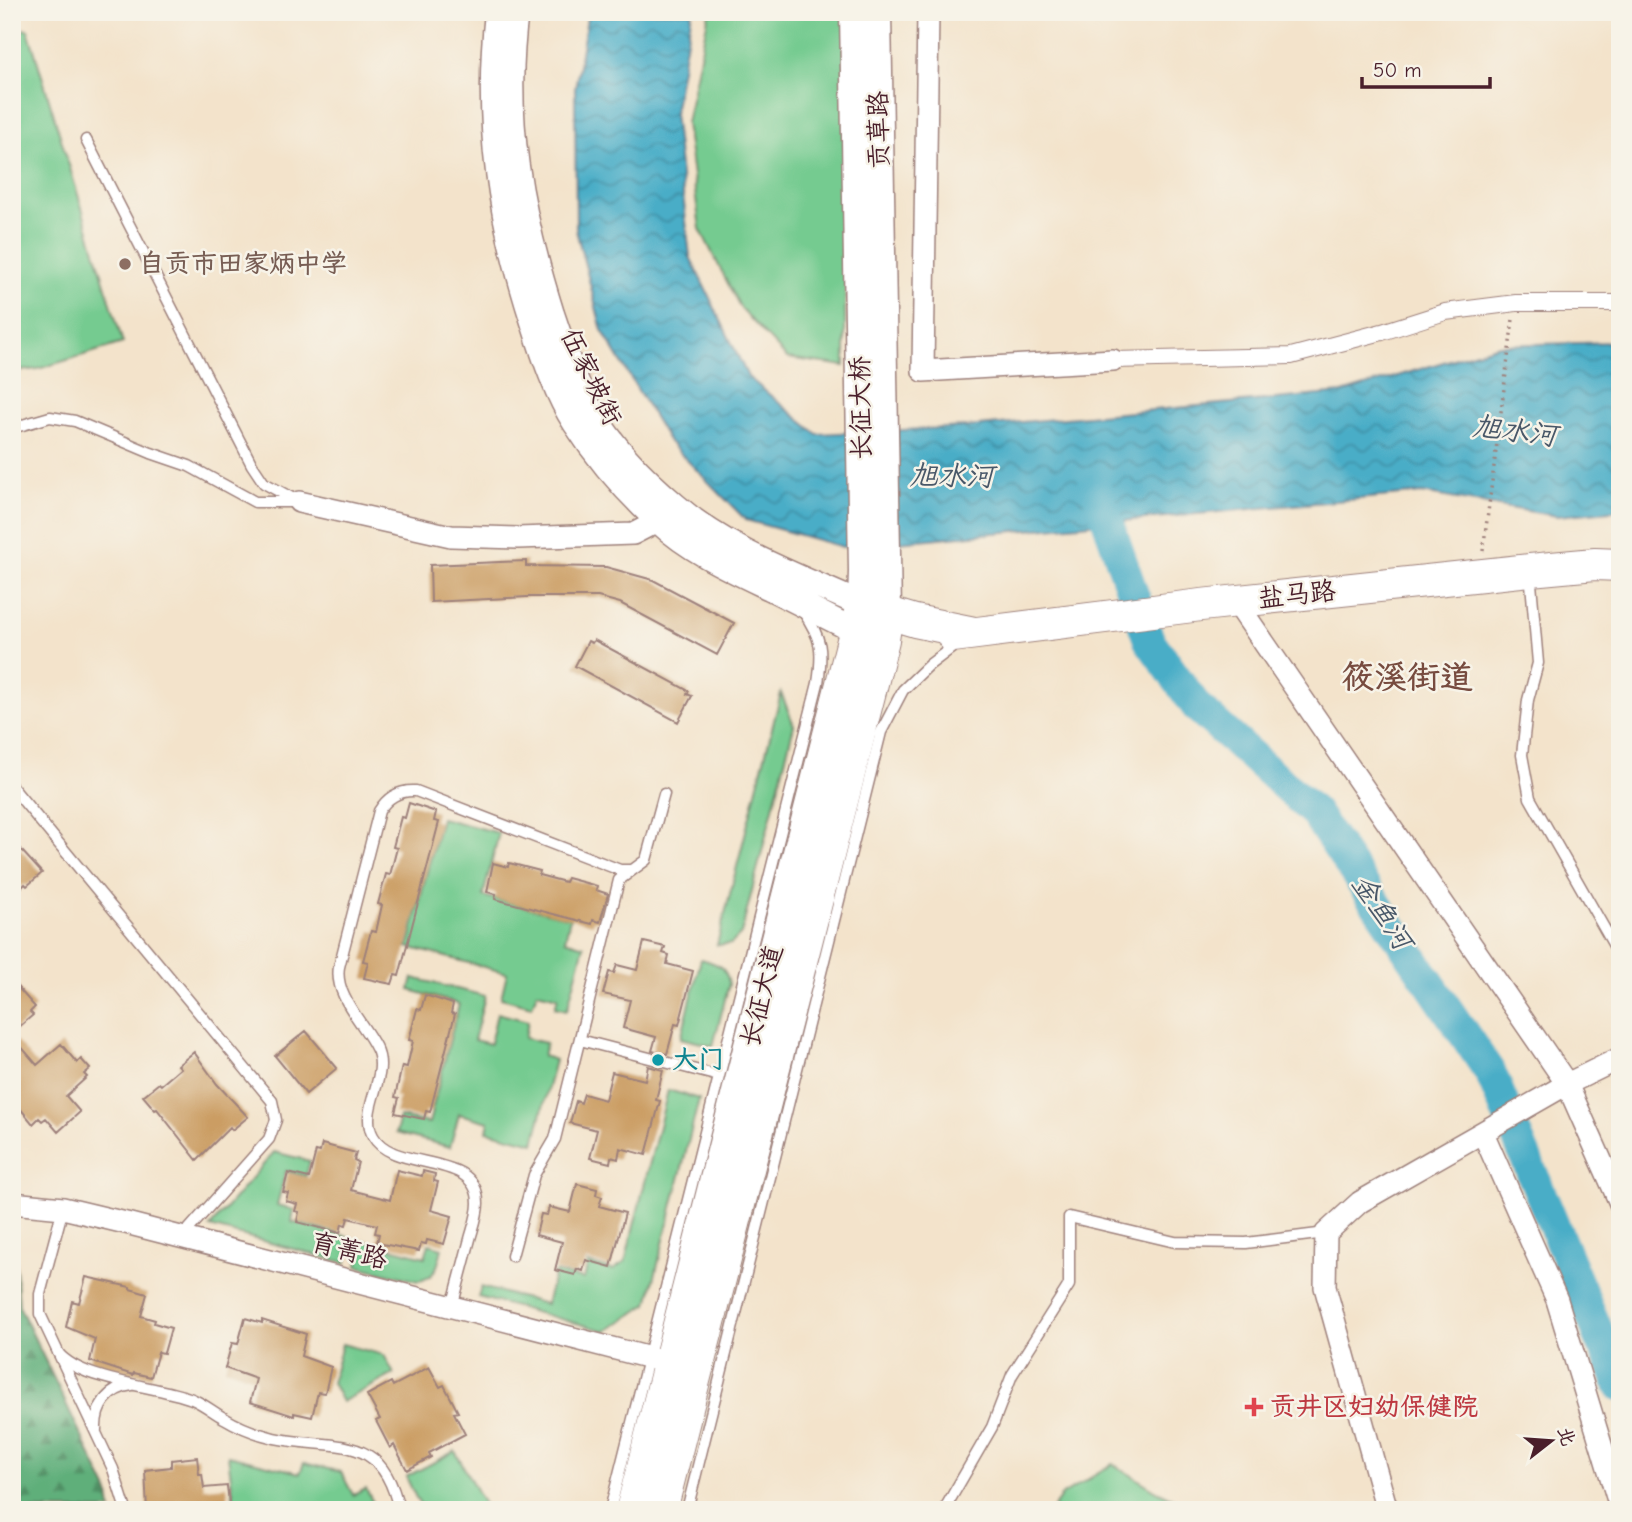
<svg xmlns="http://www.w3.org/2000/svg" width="1632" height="1522" viewBox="0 0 1632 1522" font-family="'Comic Neue','LXGW WenKai TC',sans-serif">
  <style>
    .green { fill: #74cb90; stroke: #5f755e; stroke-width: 2 }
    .forest { fill: url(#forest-firs); stroke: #546752; stroke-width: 2 }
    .water { fill: url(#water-waves); stroke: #496679; stroke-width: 2 }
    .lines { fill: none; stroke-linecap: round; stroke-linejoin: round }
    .river { stroke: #48adc7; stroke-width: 32 }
    .building { fill: #cb9d63 }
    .service-casing { stroke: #9e817b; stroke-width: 13 }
    .pedestrian-casing { stroke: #9e817b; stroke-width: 18 }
    .minor-casing { stroke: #9e817b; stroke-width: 24 }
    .tertiary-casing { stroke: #9e817b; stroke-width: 27 }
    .secondary-casing { stroke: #9e817b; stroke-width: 31 }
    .primary-casing { stroke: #9e817b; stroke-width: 34 }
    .path { stroke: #9e817b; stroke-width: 3.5; stroke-dasharray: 2 5; stroke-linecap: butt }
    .service { stroke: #fff; stroke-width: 10 }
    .pedestrian { stroke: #fff; stroke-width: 16 }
    .minor { stroke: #fff; stroke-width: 21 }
    .tertiary { stroke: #fff; stroke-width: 24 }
    .secondary { stroke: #fff; stroke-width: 28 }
    .primary { stroke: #fff; stroke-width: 32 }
    .education-dot { fill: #8d6e63; stroke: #f7f3e8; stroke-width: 2.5 }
    .culture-dot { fill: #0f9aa8; stroke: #f7f3e8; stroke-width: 2.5 }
    .health-dot { fill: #e0444e; stroke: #f7f3e8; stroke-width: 2.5 }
    .labels { text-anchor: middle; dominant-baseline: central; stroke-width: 5; stroke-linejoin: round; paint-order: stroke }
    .street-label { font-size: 26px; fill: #4a1f2b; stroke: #f7f3e8 }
    .education-label { font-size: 26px; font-weight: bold; fill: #785e54; stroke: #f7f3e8; text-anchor: start }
    .culture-label { font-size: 26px; font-weight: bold; fill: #0d838f; stroke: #f7f3e8; text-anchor: start }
    .health-label { font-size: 26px; font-weight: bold; fill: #be3a42; stroke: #f7f3e8; text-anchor: start }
    .water-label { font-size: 28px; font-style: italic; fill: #495869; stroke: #f7f3e8 }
    .district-label { font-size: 33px; font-weight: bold; fill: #774b3f; stroke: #f7f3e8 }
  </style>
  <defs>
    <pattern id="forest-firs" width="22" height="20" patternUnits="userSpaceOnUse" patternTransform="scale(1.75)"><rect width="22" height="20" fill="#5faf7a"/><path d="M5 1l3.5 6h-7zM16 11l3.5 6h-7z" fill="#508e64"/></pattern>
    <pattern id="water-waves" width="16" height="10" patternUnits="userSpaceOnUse" patternTransform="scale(1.75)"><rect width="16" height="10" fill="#48adc7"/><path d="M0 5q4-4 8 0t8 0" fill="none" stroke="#3e8ca2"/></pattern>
  </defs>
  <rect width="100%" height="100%" fill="#f7f3e8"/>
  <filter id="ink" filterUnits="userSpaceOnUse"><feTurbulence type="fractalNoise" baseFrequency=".0143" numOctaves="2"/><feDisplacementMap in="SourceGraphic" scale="14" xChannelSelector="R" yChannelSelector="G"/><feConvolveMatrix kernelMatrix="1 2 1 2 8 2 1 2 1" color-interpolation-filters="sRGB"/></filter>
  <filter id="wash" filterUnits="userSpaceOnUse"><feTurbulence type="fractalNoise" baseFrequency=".00686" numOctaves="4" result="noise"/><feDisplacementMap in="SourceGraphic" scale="28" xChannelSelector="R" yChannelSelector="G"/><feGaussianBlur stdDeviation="1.57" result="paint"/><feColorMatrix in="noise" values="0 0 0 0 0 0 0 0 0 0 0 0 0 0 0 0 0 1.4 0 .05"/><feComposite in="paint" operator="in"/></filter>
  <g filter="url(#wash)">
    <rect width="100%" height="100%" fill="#f3e3cb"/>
    <path class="green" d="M846,12L845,366L787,358L741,309L700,229L686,123L709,13Z
      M12,28L28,30L123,343L38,369L12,372Z
      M781,693L794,725L741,934L731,944L717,945Z
      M441,818L499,833L483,896L570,918L565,940L584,946L567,1010L555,1007L558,997L537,992L532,1006L501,998L507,973L408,947Z
      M701,959C716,963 727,967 729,984L713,1046L681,1038Z
      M413,978L485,996L474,1040L490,1044L497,1013L528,1021L525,1038L546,1043L543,1056L555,1060L534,1143L487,1131L489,1122L459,1114L450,1147L396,1133L400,1117L429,1123L459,1004L410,990Z
      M668,1090L699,1099L648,1304L606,1331L478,1297L481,1287L546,1304L555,1272L584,1279L588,1263L613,1270L625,1262Z
      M274,1152L310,1161L306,1176L286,1171L277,1205L294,1210L292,1222L352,1238L346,1263L210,1227Z
      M364,1241L425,1257L429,1244L442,1248C438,1264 437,1278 418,1281L357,1266Z
      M342,1344L384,1355L394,1374L342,1402L332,1383Z
      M455,1451L487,1510H443L419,1504L406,1477Z
      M228,1455L300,1473L304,1463L341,1472L353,1495L366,1489L377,1510H235Z
      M1113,1464L1157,1491L1197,1510H1052L1061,1496Z"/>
    <path class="forest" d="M12,1220L19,1306L109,1493L111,1510H12Z"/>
    <path class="water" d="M588,12H692L674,113L690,257L748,377L817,434L967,427L1342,393L1499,345L1620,342V510L1557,516L1422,493L843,547L746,520L669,442L602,330L576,230L575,89Z"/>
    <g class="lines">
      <path class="river" d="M1094,482L1149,640L1197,707L1314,812L1491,1074L1620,1385"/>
    </g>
    <g id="blocks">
      <path class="building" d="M526,561V566L606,567L653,580L734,623L717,655L620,603L598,597H527L431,602L430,565Z
        M594,640L689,691L687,694L692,696L678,722L575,666L588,641L592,643Z
        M409,803L436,812L434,821L439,822L399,976L395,975L392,984L382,982L364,978L368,962L363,961L371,931L376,932L382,905L378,904L386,874L390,875L397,848L393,847L401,817L405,818Z
        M12,840L42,873L27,886L25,884L22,887L12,876Z
        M493,863L508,867L509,863L540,871L539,875L565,882L567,878L597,886L596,890L608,894L600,922L593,920L592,924L495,899L496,894L487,892Z
        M644,942L665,947L663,953L669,955L667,964L693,971L679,1025L675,1024L667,1054L652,1051L656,1037L623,1028L630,1000L603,994L609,972L614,973L617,965L637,970Z
        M12,981L35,1007L30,1012L33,1015L12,1033Z
        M425,995L453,1004L451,1013L455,1014L430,1112L426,1111L424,1119L395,1113L399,1098L395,1097L402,1066L407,1067L413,1041L409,1040L417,1009L421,1010Z
        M306,1031L337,1068L306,1094L275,1056Z
        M12,1036L37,1065L61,1044L77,1063L81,1059L90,1069L84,1074L87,1077L66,1096L80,1112L58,1132L46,1118L42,1121L39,1118L33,1124L19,1107L12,1113Z
        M194,1052L217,1084L248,1117L232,1130L230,1127L197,1160L157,1109L155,1110L143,1096L159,1083L161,1085L181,1068L178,1065Z
        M648,1066L663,1070L656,1100L660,1101L646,1155L620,1148L618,1159L611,1157L610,1163L590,1158L597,1130L570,1123L576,1101L581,1103L584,1094L605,1100L612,1072L645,1080Z
        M322,1144L356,1153L354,1160L358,1162L351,1190L390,1200L397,1170L422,1176L423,1171L435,1174L434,1181L438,1182L431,1210L452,1216L444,1244L427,1240L426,1244L421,1243L419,1251L377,1243L379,1234L375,1233L377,1225L348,1218L346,1225L342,1224L340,1233L297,1222L299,1212L295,1211L297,1204L286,1201L288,1193L283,1192L288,1173L309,1178L316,1151L320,1152Z
        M577,1184L597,1189L596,1195L602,1197L599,1206L625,1213L611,1267L586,1260L583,1271L577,1269L575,1275L555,1270L562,1242L536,1235L541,1214L547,1215L549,1207L570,1212Z
        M86,1277L130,1287V1289L147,1294L141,1316L155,1320L154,1323L171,1328L164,1353L158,1352L151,1377L134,1373L133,1375L90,1361L95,1339L66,1327L72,1301L79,1303Z
        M245,1318L262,1323V1320L306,1334L301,1356L331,1367L325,1393L318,1392L312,1417L294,1413V1416L250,1402L256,1379L225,1368L232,1343L238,1344Z
        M429,1367L440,1387L444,1385L458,1412L454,1413L465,1434L429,1453L431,1457L407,1470L394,1445L390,1448L376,1421L380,1419L367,1395L391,1382L393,1386Z
        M197,1457L199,1474H202L204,1488L227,1486L230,1510H147L145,1470L171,1467V1460Z"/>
    </g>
  </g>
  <g filter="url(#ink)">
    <use href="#blocks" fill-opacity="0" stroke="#9e817b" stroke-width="2"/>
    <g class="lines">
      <defs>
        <path id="service" d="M86,140L252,465L264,483L299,502
          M12,428L50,417L75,421L151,453L189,466L255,502H296
          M1530,572L1538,663L1528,700L1522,755L1530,798L1620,956
          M12,787L272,1101L276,1120L269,1139L182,1237
          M580,1040L719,1076
          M63,1208L40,1294V1314L113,1469L126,1510
          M512,1256L534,1175L555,1139L619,880L646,860L664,794
          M452,1307C458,1284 464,1262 470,1239C473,1228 478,1215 478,1203C478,1150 393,1173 373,1136C358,1108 391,1076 376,1048C364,1023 334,996 339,967L379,811C388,796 400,790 416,791L620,870H631
          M58,1353C82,1382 155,1385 192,1399C204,1404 213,1412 224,1418C239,1427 257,1434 274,1438C333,1451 382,1429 399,1510
          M96,1430C95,1406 109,1388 132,1385
          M610,1510L818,683C823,650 822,639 803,611
          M687,1510L881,732L903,690L929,665L958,643
          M944,1510L992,1427L1012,1375L1069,1285V1217L1175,1242L1246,1243L1326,1233"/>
        <path id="pedestrian" d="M1113,360L1291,356L1382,332L1445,312L1516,303H1620"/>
        <path id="minor" d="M928,12L923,371L1113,360
          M299,502L451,536L518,538L633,534L658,521L668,512
          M1236,602L1567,1084L1620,1203
          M1483,1133L1557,1300L1620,1507
          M12,1203L63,1208L130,1224L670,1363
          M1387,1510L1325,1287L1326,1233L1360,1202L1567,1084L1620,1058"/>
        <path id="tertiary" d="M497,12C485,125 499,218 534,325C544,357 557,396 575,423C598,459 626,491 657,520C690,551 730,569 770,588C798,602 827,617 855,631
          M516,12C502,119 520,212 552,314C563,346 574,382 592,412C612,446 645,480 676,506C729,552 799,576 862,605"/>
        <path id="secondary" d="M854,12L863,571L862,605
          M877,12L887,613"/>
        <path id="primary" d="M953,636L1201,605L1530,570L1595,564L1620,565
          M632,1510L862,605L915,621L974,633
          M661,1510L883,640L887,613"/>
      </defs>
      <use href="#service" class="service-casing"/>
      <use href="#pedestrian" class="pedestrian-casing"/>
      <use href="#minor" class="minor-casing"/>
      <use href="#tertiary" class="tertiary-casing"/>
      <use href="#secondary" class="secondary-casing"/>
      <use href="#primary" class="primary-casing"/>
      <path class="path" d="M1483,551L1513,319"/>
      <use href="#service" class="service"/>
      <use href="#pedestrian" class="pedestrian"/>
      <use href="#minor" class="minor"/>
      <use href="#tertiary" class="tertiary"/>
      <use href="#secondary" class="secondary"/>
      <use href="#primary" class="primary"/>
    </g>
  </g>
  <circle class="education-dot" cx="125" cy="264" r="7"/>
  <circle class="culture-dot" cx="658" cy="1060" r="7"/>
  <path class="health-dot" d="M1250.5 1396.5h7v7h7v7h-7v7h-7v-7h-7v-7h7z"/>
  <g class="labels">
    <g class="street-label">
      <text transform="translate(879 130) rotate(-91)">贡草路</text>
      <text transform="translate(591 377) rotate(64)">伍家坡街</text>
      <text transform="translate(861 408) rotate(-91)">长征大桥</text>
      <text transform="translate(1297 595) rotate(-6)">盐马路</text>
      <text transform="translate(762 996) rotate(-76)">长征大道</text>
      <text transform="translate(349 1251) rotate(14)">育菁路</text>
    </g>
    <g class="education-label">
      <text x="139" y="264">自贡市田家炳中学</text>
    </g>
    <g class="culture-label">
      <text x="672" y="1060">大门</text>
    </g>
    <g class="health-label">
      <text x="1270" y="1407">贡井区妇幼保健院</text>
    </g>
    <g class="water-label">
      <text transform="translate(1515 431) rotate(7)">旭水河</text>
      <text transform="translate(952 476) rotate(1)">旭水河</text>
      <text transform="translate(1382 912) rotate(56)">金鱼河</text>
    </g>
    <g class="district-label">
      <text x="1407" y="677">筱溪街道</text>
    </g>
  </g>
  <rect width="1632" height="1522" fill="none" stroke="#f7f3e8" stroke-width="42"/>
  <g transform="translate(1551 1441) rotate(73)" stroke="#f7f3e8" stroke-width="5" paint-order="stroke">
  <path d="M0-5L12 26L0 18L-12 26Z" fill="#4a1f2b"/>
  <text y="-10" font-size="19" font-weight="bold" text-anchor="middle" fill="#4a1f2b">北</text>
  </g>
  <path d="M1362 77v10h128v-10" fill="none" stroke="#4a1f2b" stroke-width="3.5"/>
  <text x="1373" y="77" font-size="21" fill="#4a1f2b" stroke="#f7f3e8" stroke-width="5" paint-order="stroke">50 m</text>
</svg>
